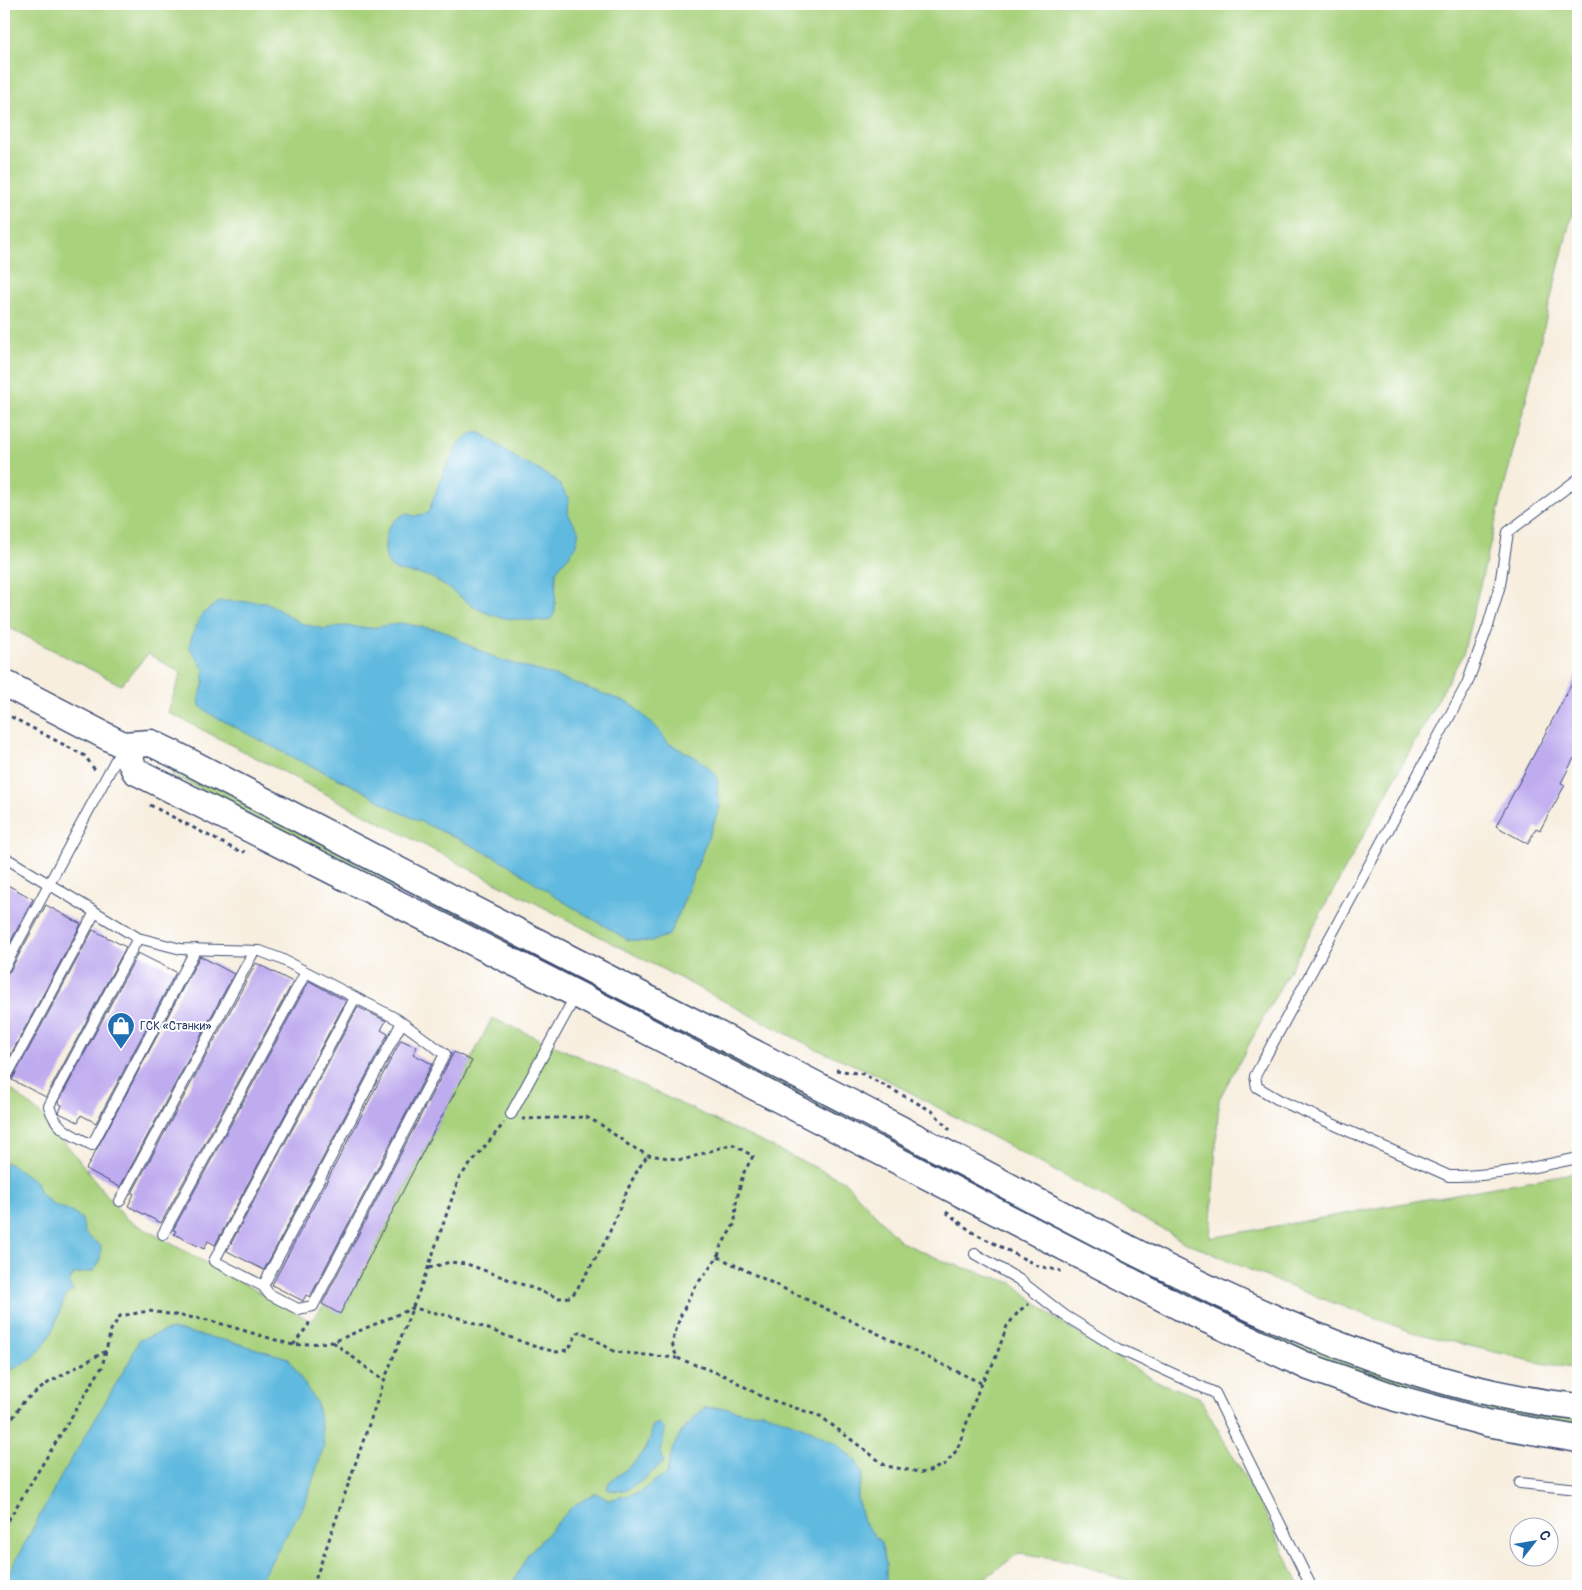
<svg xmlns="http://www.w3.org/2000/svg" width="1582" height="1590" viewBox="0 0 1582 1590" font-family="Pangolin,sans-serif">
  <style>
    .green { fill: #a9d27d; stroke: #62806e }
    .water { fill: #61badf; stroke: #3e749e }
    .building { fill: #bfacef }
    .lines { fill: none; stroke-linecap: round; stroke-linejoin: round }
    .service-casing { stroke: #3c4c71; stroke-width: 12 }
    .tertiary-casing { stroke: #3c4c71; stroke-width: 29 }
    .path { stroke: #3c4c71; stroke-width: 3; stroke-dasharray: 4 4; stroke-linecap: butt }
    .service { stroke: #fff; stroke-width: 10 }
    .tertiary { stroke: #fff; stroke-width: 26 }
    .labels { text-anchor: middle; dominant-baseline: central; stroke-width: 4; stroke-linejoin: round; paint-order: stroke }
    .poi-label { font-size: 12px; fill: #1b2f5e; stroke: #fff; text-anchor: start }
  </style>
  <rect width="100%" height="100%" fill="#fff"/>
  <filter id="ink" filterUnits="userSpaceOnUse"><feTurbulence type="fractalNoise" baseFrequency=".02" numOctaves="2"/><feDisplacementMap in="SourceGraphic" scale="10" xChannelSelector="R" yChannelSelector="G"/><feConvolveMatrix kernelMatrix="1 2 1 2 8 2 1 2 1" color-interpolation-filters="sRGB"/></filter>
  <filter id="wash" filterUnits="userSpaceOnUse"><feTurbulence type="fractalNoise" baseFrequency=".0096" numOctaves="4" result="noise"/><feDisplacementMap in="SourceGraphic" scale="20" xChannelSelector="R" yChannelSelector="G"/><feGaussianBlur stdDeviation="1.12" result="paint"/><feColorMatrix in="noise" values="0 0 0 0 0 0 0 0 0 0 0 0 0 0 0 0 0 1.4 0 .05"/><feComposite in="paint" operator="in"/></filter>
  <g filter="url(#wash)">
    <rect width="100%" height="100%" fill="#f7eede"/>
    <path class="green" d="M4,4H1578V189L1463,654L1219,1099L1210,1238L1578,1172V1369L1536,1362L1412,1332L1285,1285L1188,1243L876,1074L816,1049L168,712L181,673L148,654L121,685L4,625Z
      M176,766L1131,1263L1578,1417V1428L1450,1403L1351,1372L1250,1330L171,774Z
      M492,1018L607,1069L844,1181L901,1242L946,1262L1013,1283L1054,1318L1157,1382L1199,1397L1264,1510L1300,1586H1141L1071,1561L1019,1553L974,1586H4V1083L47,1120L125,1218L311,1321L326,1302L343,1311Z"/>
    <path class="water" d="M472,433H481L516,458L555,479L569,498L568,514L579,531L575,548L556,571L555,612L551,619L545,621C530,620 505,620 492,615C470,608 454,590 434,579C413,567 383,582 385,546C386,526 390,523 406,513L414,516L428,513L443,473L459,443Z
      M220,601L266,602L300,623L324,629L343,626L371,628L400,623L445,631L468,645L498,659L552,675L631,704L658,729L668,743L697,758L715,773L718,781L717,793L720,807L679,913L669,935L648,942L628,940L564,902L506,863L465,842L395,810L358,788L294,758L210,714L200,706L199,698L204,682V669L189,647L193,633L202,614Z
      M4,1162L14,1166L36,1182L40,1194L54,1205L68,1210L82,1219L85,1234L101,1246L100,1261L94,1271L74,1274L69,1283L73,1291L66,1294C58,1317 51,1343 31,1359C23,1366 12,1368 4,1374Z
      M171,1329L233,1342L288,1358L317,1404L324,1446L306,1501L257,1586H4V1582L59,1480L130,1360L139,1340Z
      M704,1408H728L743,1413L764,1412L804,1427L835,1443L855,1460L863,1474L857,1497L863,1522L881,1543L886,1564V1586H511L528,1554L573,1506L596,1493L608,1500L641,1492L653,1482L666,1475L673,1448L681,1432Z
      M659,1423L665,1430L661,1453L664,1462C648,1474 630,1498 607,1489L609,1482C623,1472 643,1458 649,1442C651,1437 651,1431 652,1426Z"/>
    <g id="blocks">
      <path class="building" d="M1578,672V760L1574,758L1561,783L1565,785L1540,830L1536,828L1528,844L1496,826Z
        M4,883L33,899L4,954Z
        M46,905L81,924L4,1067V975L10,971Z
        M93,930L126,947L46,1097L12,1080Z
        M138,953L176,972L96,1123L81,1115L78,1122L59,1113L62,1105L58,1103Z
        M200,956L234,974L120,1187L86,1169Z
        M256,963L293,982L161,1223L128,1206L134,1194L132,1193Z
        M309,981L346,1001L215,1245L208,1241L204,1249L174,1234L176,1231L173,1230Z
        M358,1007L386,1021L381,1030L388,1034L264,1270L227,1251Z
        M401,1040L417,1047L413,1054L432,1064L310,1297L306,1295L303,1301L272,1285Z
        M454,1052L472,1061L429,1140L340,1314L322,1304Z"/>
    </g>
  </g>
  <g filter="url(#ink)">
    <use href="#blocks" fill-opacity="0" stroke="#3c4c71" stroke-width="1"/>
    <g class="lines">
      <defs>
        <path id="service" d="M1578,479L1508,532L1500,585L1488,626L1467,684L1255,1076L1257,1087L1279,1100L1449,1176C1492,1177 1536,1167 1578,1158
          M4,857L138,938L181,949L260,951L281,959L397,1019L445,1054L313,1306L298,1309L269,1294L263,1286L401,1024
          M138,938L49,1106C56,1130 71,1134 92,1145L196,949
          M4,968L122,748
          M6,1077L95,912
          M511,1114L576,995
          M120,1201L254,951
          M163,1234L306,972
          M975,1254L1018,1279L1064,1315L1119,1349L1215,1393L1311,1586
          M263,1286L214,1261L355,998
          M1520,1483L1578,1489"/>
        <path id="tertiary" d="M4,683L123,745L151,743L176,755C314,827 453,899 592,970C689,1020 787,1069 883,1120C996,1179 1108,1241 1223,1295C1336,1348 1454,1394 1578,1407
          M123,745L135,771L161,784L576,994L1180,1307L1309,1367L1396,1398L1487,1423L1578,1439"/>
      </defs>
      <use href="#service" class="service-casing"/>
      <use href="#tertiary" class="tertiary-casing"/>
      <path class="path" d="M4,713L85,756L95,770
        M150,805L236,850L245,852
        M836,1070L863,1074L932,1111L950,1130
        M522,1119L586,1117L600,1124L630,1146L648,1155L683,1160L732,1144L753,1156L743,1174L736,1203L735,1223L720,1248L718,1257L694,1288L680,1317L672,1343L677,1358L728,1377L762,1397L820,1416L886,1466L925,1473L945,1464L957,1450L981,1383L994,1362L1007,1326L1020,1310L1029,1304
        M946,1212L972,1232L1038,1266L1061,1271
        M718,1257L981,1383
        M429,1268L450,1262L467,1264L559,1298L570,1297L576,1291C587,1271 601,1252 610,1231C622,1204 630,1178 648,1155
        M333,1342L384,1381
        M293,1345L308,1326L310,1319
        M4,1431L24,1401L48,1383L106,1351
        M4,1527L102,1367L111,1330L120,1316L149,1311L208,1320L293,1345L333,1342L413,1308L459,1318L536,1347L557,1352L567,1350L573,1343L576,1334L581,1331L615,1352L677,1358
        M313,1586L384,1381L428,1268L459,1178L504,1123"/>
      <use href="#service" class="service"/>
      <use href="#tertiary" class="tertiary"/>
    </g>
  </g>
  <defs>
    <symbol id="shop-pin" viewBox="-11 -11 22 30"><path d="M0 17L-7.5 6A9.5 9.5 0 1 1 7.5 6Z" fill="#1f6fb2" stroke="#fff"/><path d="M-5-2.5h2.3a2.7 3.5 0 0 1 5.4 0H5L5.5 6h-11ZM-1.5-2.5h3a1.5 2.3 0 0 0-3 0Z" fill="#fff"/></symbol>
  </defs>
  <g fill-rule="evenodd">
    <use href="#shop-pin" x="105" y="1010" width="32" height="43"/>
  </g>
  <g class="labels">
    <g class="poi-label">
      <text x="140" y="1026">ГСК «Станки»</text>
    </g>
  </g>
  <rect width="1582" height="1590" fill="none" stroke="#fff" stroke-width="20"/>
  <g transform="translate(1534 1542) rotate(59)"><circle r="24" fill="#ffffff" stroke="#a4acbf"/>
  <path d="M0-4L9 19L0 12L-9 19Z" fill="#1f6fb2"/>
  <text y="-8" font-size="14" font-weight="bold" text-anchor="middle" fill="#1b2f5e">С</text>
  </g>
</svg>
